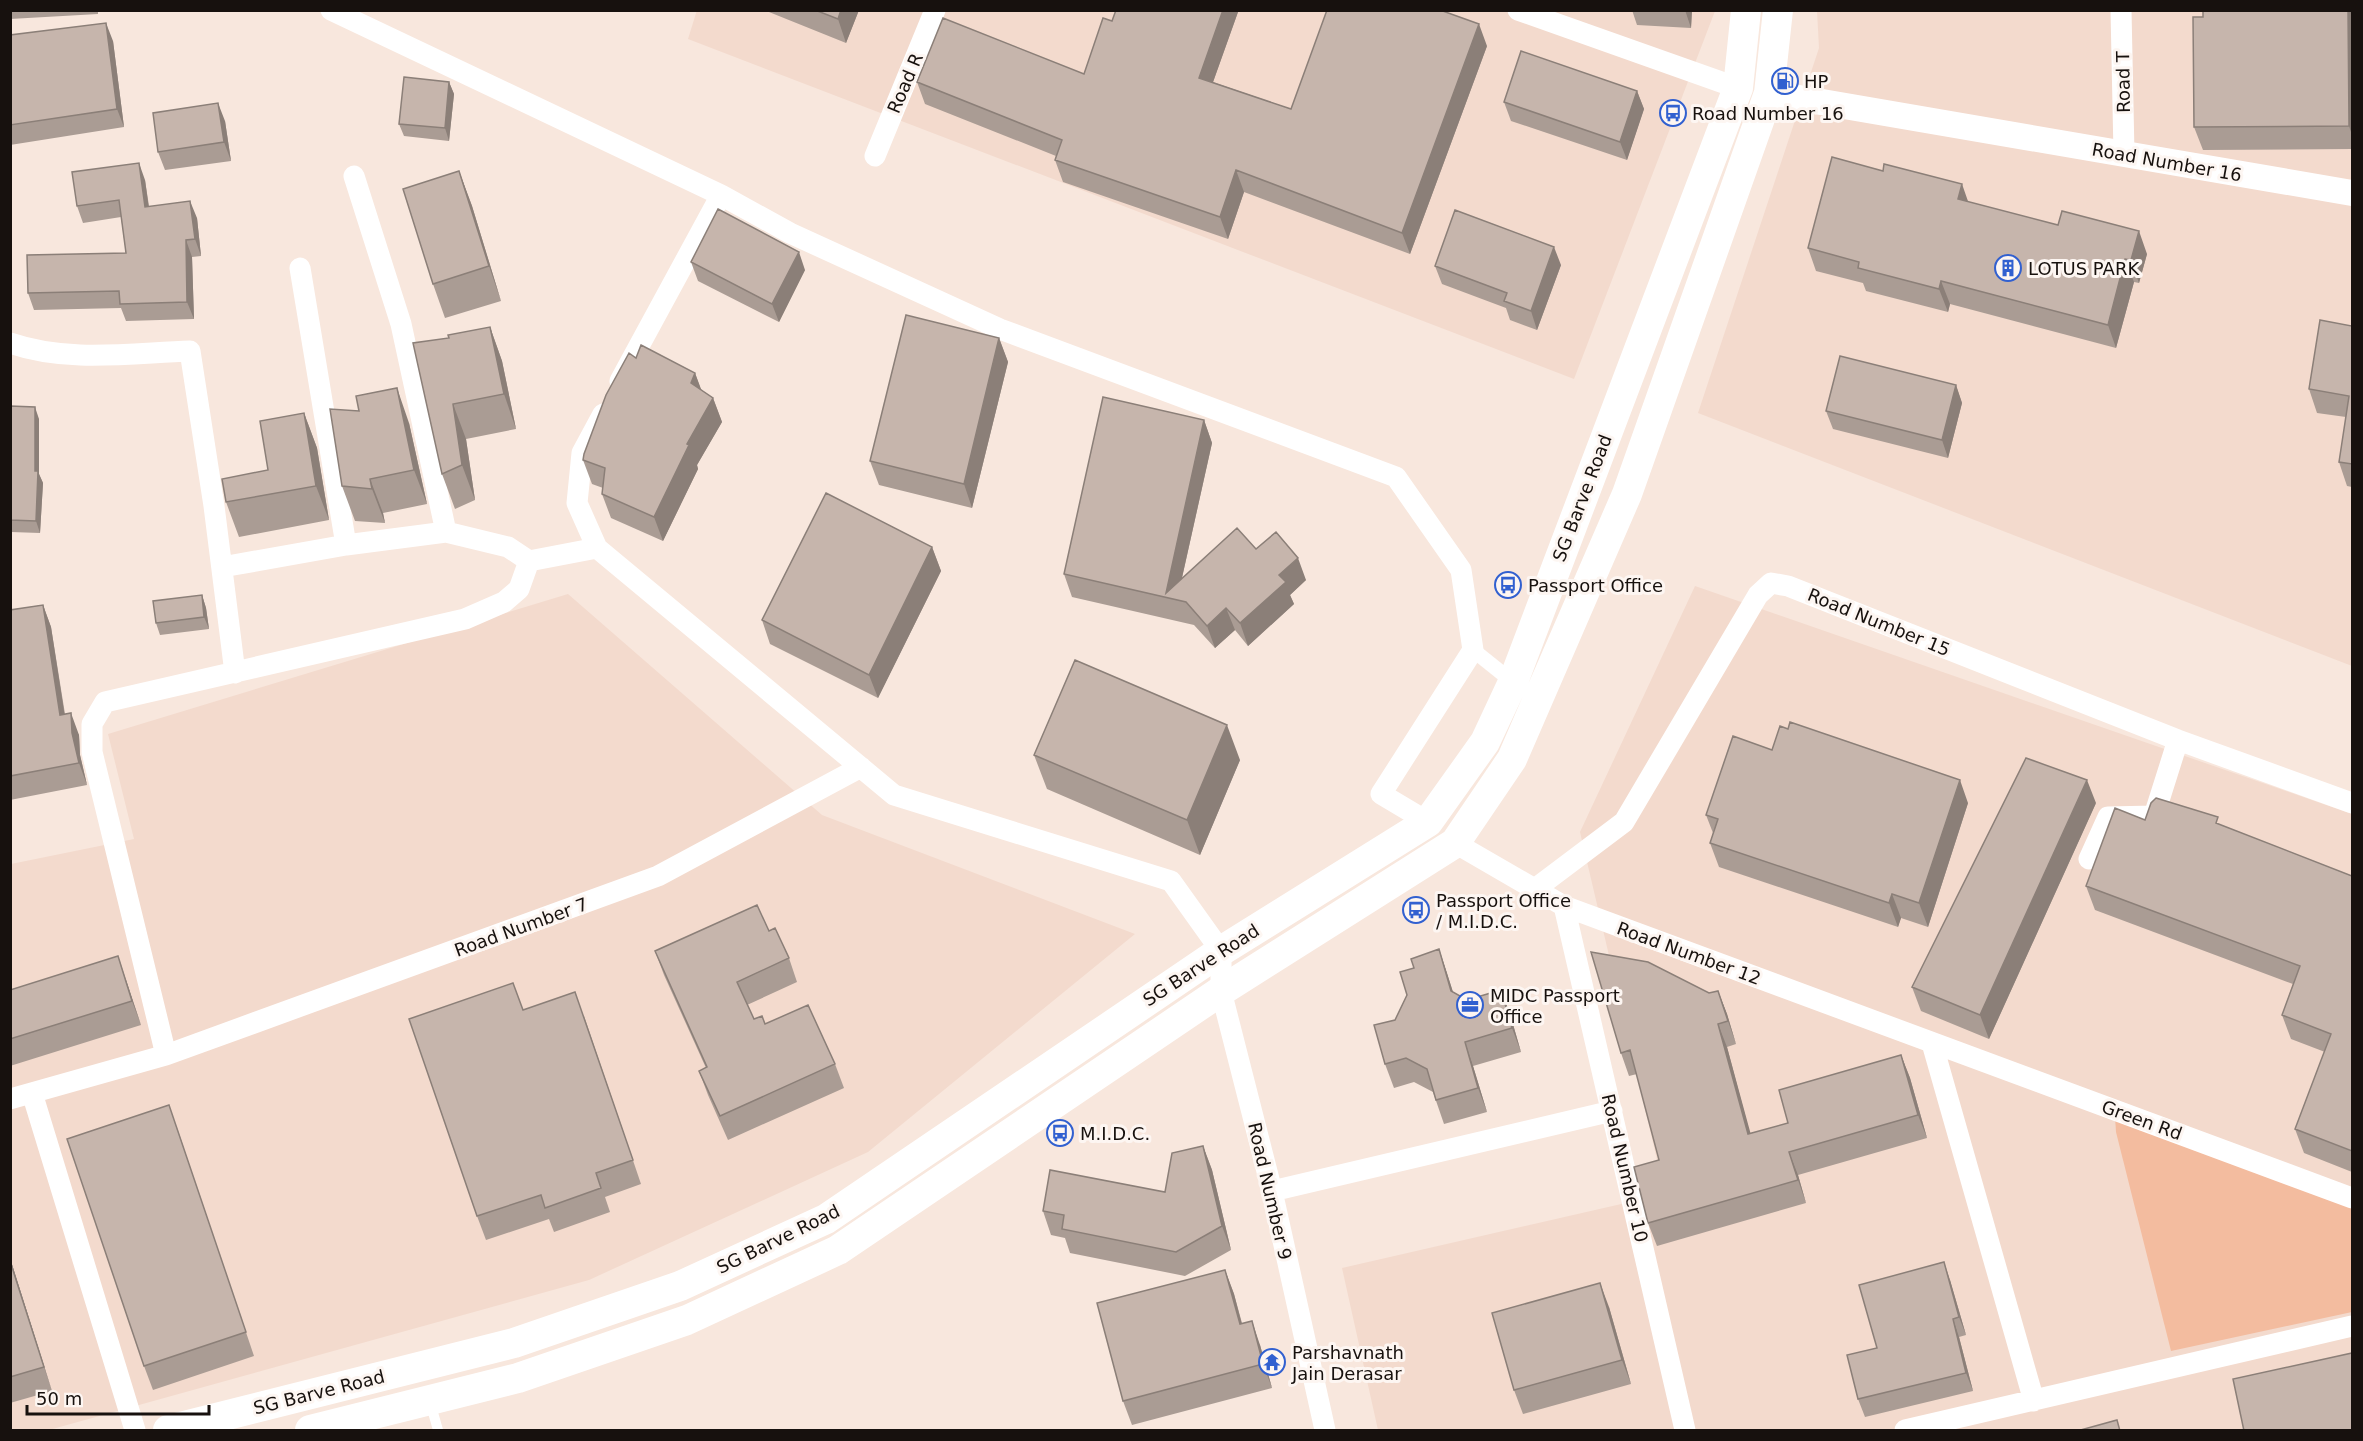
<svg xmlns="http://www.w3.org/2000/svg" width="2363" height="1441" viewBox="0 0 2363 1441" font-family="'DejaVu Sans',sans-serif">
  <style>
    .built { fill: #f3dacd }
    .green { fill: #f3bc9f }
    .lines { fill: none; stroke-linecap: round; stroke-linejoin: round }
    .service { stroke: #fff; stroke-width: 10 }
    .pedestrian { stroke: #fff; stroke-width: 15 }
    .minor { stroke: #fff; stroke-width: 21 }
    .tertiary { stroke: #fff; stroke-width: 26 }
    .secondary { stroke: #fff; stroke-width: 30 }
    .wall { fill: #aa9c94 }
    .shaded-wall { fill: #8b7f78 }
    .building { fill: #c6b5ac; stroke: #8b7f78; stroke-width: 1.5 }
    .labels { text-anchor: middle; dominant-baseline: central; stroke-width: 6; stroke-linejoin: round; paint-order: stroke }
    .poi-label { font-size: 18px; fill: #17110e; stroke: #fdf6f2; text-anchor: start }
    .street-label { font-size: 18px; fill: #17110e; stroke: #fdf6f2 }
  </style>
  <rect width="100%" height="100%" fill="#f8e7dd"/>
  <path class="built" d="M697,10L1715,11L1574,379L688,39Z
    M1817,11H2352V666L1698,413L1819,48Z
    M1695,586L2352,814V1430H1378L1342,1268L1665,1194L1580,832Z
    M568,594L822,815L1135,934L868,1152L589,1280L49,1430H11V864L134,839L108,734Z"/>
  <path class="green" d="M2115,1117L2352,1207V1312L2171,1351L2116,1132Z"/>
  <g class="lines">
    <path class="service" d="M430,1402L438,1430"/>
    <path class="pedestrian" d="M1473,650L1513,682"/>
    <path class="minor" d="M331,10L721,195L790,233L1000,329L1396,477L1461,570L1473,650L1381,794L1428,822
      M1518,10L1738,88
      M2121,10L2124,154
      M875,156L935,10
      M354,176L401,324L446,532
      M300,268L346,545
      M10,343C68,363 130,353 190,351L214,506L235,673
      M620,381L721,195
      M603,414L582,453L577,503L597,548L894,795L1171,881L1221,951V991L1272,1191L1325,1430
      M222,567L346,545L446,532L508,547L529,561L597,548
      M1455,843L1564,906L2352,1198
      M2089,859L2108,817L2154,816L2178,740
      M1535,889L1624,822L1758,595L1771,583L1788,586L2178,740L2352,803
      M1564,906L1685,1430
      M1932,1043L2034,1401
      M166,1055L658,876L861,767
      M32,1093L135,1430
      M10,1099L166,1055L92,752V724L105,702L465,619L504,602L519,589L529,561
      M1272,1191L1612,1111
      M1905,1430L2352,1326"/>
    <path class="tertiary" d="M1769,93L2352,193"/>
    <path class="secondary" d="M168,1430L514,1343L680,1286L826,1219L1221,951L1428,822L1485,742L1513,682L1738,88L1746,10
      M310,1430L518,1378L687,1320L838,1250L1221,991L1455,843L1512,759L1627,494L1769,93L1778,10"/>
  </g>
  <path class="wall" d="M10,10H98V14L10,19Z
    M764,10H859L846,43Z
    M1116,10H1238V12L1213,82L1291,109L1487,46L1410,254L1244,192L1228,239L1063,182L1055,160L1056,156L925,104L917,82L1084,74L1112,21Z
    M1632,10H1692L1691,28L1637,25Z
    M2352,10V149L2203,150L2194,127L2203,17Z
    M10,35L113,41L124,127L10,145Z
    M449,82L454,94L449,141L404,136L399,124Z
    M1637,91L1644,109L1627,160L1511,121L1504,102Z
    M225,121L231,161L165,170L158,152Z
    M459,171L472,206L501,301L445,318L433,284Z
    M145,180L149,206L197,218L201,256L192,257L194,319L126,321L121,308L34,310L28,293L126,253L121,217L83,223L77,206Z
    M1968,202L2147,254L2139,283L2134,282L2116,348L1950,304L1948,312L1866,291L1863,283L1816,271L1808,248Z
    M691,262L805,270L779,322L698,281Z
    M1561,265L1537,330L1510,320L1506,308L1442,284L1435,266Z
    M2352,326V487L2347,486L2339,462L2346,417L2317,413L2309,389Z
    M490,327L502,361L516,429L466,439L475,500L455,509L442,474L449,338Z
    M999,338L1008,362L972,508L879,485L870,461Z
    M636,358L695,373L701,390L713,398L722,422L697,465L698,469L663,541L611,518L602,494L603,488L592,484L583,460Z
    M1956,385L1962,403L1948,458L1833,429L1826,411Z
    M10,406L39,419V474L43,483L40,533L11,532L10,530Z
    M304,413L317,448L329,520L239,537L226,502L268,470Z
    M1204,420L1212,443L1182,578L1256,549L1306,580L1290,595L1294,604L1248,646L1235,630L1215,648L1194,625L1072,597L1064,574Z
    M409,423L427,504L383,513L385,523L355,521L342,486Z
    M932,547L941,571L878,698L770,644L762,620Z
    M202,595L206,608L209,629L160,635L156,623Z
    M43,605L51,627L65,714L79,735L80,755L87,785L10,800V610Z
    M1772,750L1968,803L1928,927L1901,918L1898,927L1719,867L1710,843L1713,833L1706,815Z
    M1034,755L1240,760L1200,855L1047,789Z
    M2096,803L1989,1039L1921,1011L1912,987Z
    M2221,825L2352,876V1172L2304,1153L2295,1129L2325,1052L2291,1039L2282,1015L2293,984L2095,910L2086,886Z
    M769,931L789,958L797,982L747,1005L754,1019L765,1024L835,1064L844,1088L728,1140L708,1095L699,1071L706,1068L664,975L655,951Z
    M1439,949L1453,992L1467,1000L1501,990L1510,1014L1521,1052L1473,1066L1487,1112L1444,1124L1433,1092L1414,1082L1394,1088L1385,1064L1395,1020L1407,995L1414,968Z
    M126,980L141,1025L10,1066V990Z
    M1718,991L1727,1014L1736,1044L1727,1047L1750,1134L1788,1123L1901,1055L1910,1078L1927,1138L1798,1175L1806,1203L1657,1246L1648,1223L1659,1160L1637,1074L1629,1076L1621,1053L1709,993Z
    M523,1010L584,1016L641,1184L605,1197L610,1212L554,1232L549,1219L486,1240L477,1216Z
    M177,1128L254,1356L153,1390L144,1366Z
    M1203,1146L1212,1170L1231,1250L1185,1276L1070,1253L1065,1238L1051,1235L1043,1211L1165,1192Z
    M10,1258L52,1391L10,1403Z
    M1225,1270L1234,1294L1242,1323L1260,1345L1272,1388L1132,1425L1123,1401Z
    M1950,1280L1966,1335L1959,1337L1973,1391L1865,1417L1858,1399L1877,1348Z
    M1609,1307L1631,1384L1523,1414L1514,1390Z"/>
  <path class="shaded-wall" d="M841,10H859L846,43L838,19Z
    M1223,10H1238V12L1207,99L1199,78Z
    M1685,10H1692L1691,28Z
    M2348,10H2352V135L2349,126Z
    M106,23L113,41L124,127L117,109Z
    M1479,24L1487,46L1410,254L1402,233Z
    M449,82L454,94L449,141L445,128Z
    M1637,91L1644,109L1627,160L1620,142Z
    M218,103L225,121L231,161L224,142Z
    M139,163L145,180L151,224L145,207Z
    M1236,170L1244,192L1228,239L1220,217Z
    M459,171L472,206L501,301L489,266Z
    M1962,184L1970,207L1958,199Z
    M190,201L197,218L201,256L195,239Z
    M2139,231L2147,254L2139,283L2131,260Z
    M186,240L192,257L194,319L187,302Z
    M1554,247L1561,265L1537,330L1531,311Z
    M799,252L805,270L779,322L772,304Z
    M2125,259L2134,282L2116,348L2108,325Z
    M1941,281L1950,304L1948,312L1939,289Z
    M490,327L502,361L516,429L504,394Z
    M999,338L1008,362L972,508L964,484Z
    M695,373L704,397L691,383Z
    M1956,385L1962,403L1948,458L1942,440Z
    M397,388L409,423L427,504L414,470Z
    M713,398L722,422L697,465L698,469L663,541L654,517L687,444Z
    M453,404L466,439L475,500L462,465Z
    M35,407L39,419V474L43,483L40,533L36,521L35,471Z
    M304,413L317,448L329,520L316,486Z
    M1204,420L1212,443L1177,600L1166,593Z
    M370,479L383,513L385,523L372,489Z
    M932,547L941,571L878,698L869,675Z
    M1298,558L1306,580L1290,595L1294,604L1248,646L1240,623L1279,575Z
    M202,595L206,608L209,629L204,617Z
    M43,605L51,627L68,737L60,715Z
    M1226,608L1235,630L1215,648L1207,626Z
    M71,713L79,735L80,755L87,785L79,763L72,733Z
    M1227,725L1240,760L1200,855L1187,820Z
    M1960,780L1968,803L1928,927L1919,903Z
    M2087,780L2096,803L1989,1039L1980,1015Z
    M1892,894L1901,918L1898,927L1889,903Z
    M1439,949L1447,973L1460,1015L1451,991Z
    M118,956L141,1025L132,1001Z
    M1501,990L1510,1014L1521,1052L1512,1028Z
    M1718,991L1727,1014L1736,1044L1728,1021Z
    M1718,1024L1727,1047L1757,1157L1748,1134Z
    M1465,1042L1473,1066L1487,1112L1478,1088Z
    M1901,1055L1910,1078L1927,1138L1918,1115Z
    M1203,1146L1212,1170L1231,1250L1222,1226Z
    M1789,1152L1798,1175L1806,1203L1798,1180Z
    M10,1258L52,1391L44,1367L10,1261Z
    M1944,1262L1950,1280L1966,1335L1959,1317Z
    M1225,1270L1234,1294L1248,1348L1240,1324Z
    M1600,1283L1609,1307L1631,1384L1622,1360Z
    M1953,1319L1959,1337L1973,1391L1966,1373Z
    M1252,1321L1260,1345L1272,1388L1263,1364Z"/>
  <path class="building" d="M815,10H841L838,19Z
    M1116,10H1223L1199,78L1291,109L1327,10H1440L1479,24L1402,233L1236,170L1220,217L1055,160L1062,140L917,82L943,18L1084,74L1103,18L1112,21Z
    M2203,10H2348L2349,126L2194,127L2193,17H2203Z
    M106,23L117,109L10,125V35Z
    M1521,51L1637,91L1620,142L1504,102Z
    M404,77L449,82L445,128L399,124Z
    M218,103L224,142L158,152L153,113Z
    M1832,157L1883,171L1884,164L1962,184L1958,199L2058,225L2062,211L2139,231L2131,260L2125,259L2108,325L1941,281L1939,289L1858,268L1859,262L1808,248Z
    M139,163L145,207L190,201L195,239L186,240L187,302L120,304L119,291L28,293L27,255L126,253L119,200L77,206L72,172Z
    M459,171L489,266L433,284L403,189Z
    M718,209L799,252L772,304L691,262Z
    M1455,210L1554,247L1531,311L1504,301L1507,293L1435,266Z
    M906,315L999,338L964,484L870,461Z
    M2320,320L2352,326V464L2339,462L2349,396L2309,389Z
    M490,327L504,394L453,404L462,465L442,474L413,343L449,338L448,335Z
    M641,345L695,373L691,383L713,398L687,444L689,445L654,517L602,494L605,468L583,460L584,454L606,395L629,353L636,358Z
    M1840,356L1956,385L1942,440L1826,411Z
    M397,388L414,470L370,479L372,489L342,486L330,409L359,411L356,396Z
    M1103,397L1204,420L1166,593L1237,528L1256,549L1276,532L1298,558L1279,575L1286,582L1240,623L1226,608L1207,626L1186,602L1064,574Z
    M10,406L35,407V471H38L36,521L10,520Z
    M304,413L316,486L226,502L222,479L268,470L260,421Z
    M826,493L932,547L869,675L762,620Z
    M202,595L204,617L156,623L153,601Z
    M43,605L60,715L71,713L72,733L79,763L10,776V610Z
    M1075,660L1227,725L1187,820L1034,755Z
    M1790,722L1960,780L1919,903L1892,894L1889,903L1710,843L1718,819L1706,815L1733,736L1772,750L1780,726L1788,729Z
    M2026,758L2087,780L1980,1015L1912,987Z
    M2156,798L2218,817L2216,823L2352,876V1151L2295,1129L2331,1034L2282,1015L2300,966L2086,886L2115,808L2145,820L2151,803Z
    M757,905L769,931L775,928L789,958L737,982L754,1019L762,1016L765,1024L808,1005L835,1064L720,1116L699,1071L707,1067L655,951Z
    M1439,949L1451,991L1467,1000L1501,990L1512,1028L1465,1042L1478,1088L1436,1100L1427,1069L1406,1058L1385,1064L1374,1025L1395,1020L1407,995L1400,972L1414,968L1411,959Z
    M1591,952L1648,962L1709,993L1718,991L1728,1021L1718,1024L1748,1134L1788,1123L1779,1090L1901,1055L1918,1115L1789,1152L1798,1180L1648,1223L1634,1167L1659,1160L1630,1050L1621,1053Z
    M118,956L132,1001L10,1039V990Z
    M513,983L523,1010L575,992L633,1160L596,1173L601,1188L545,1208L541,1195L477,1216L409,1019Z
    M169,1105L246,1332L144,1366L67,1139Z
    M1203,1146L1222,1226L1176,1252L1062,1229L1064,1215L1043,1211L1050,1170L1165,1192L1172,1153Z
    M10,1261L44,1367L10,1377Z
    M1944,1262L1959,1317L1953,1319L1966,1373L1858,1399L1847,1355L1877,1348L1859,1285Z
    M1225,1270L1240,1324L1252,1321L1263,1364L1123,1401L1097,1303Z
    M1600,1283L1622,1360L1514,1390L1492,1313Z
    M2352,1353V1431H2244L2233,1379Z
    M2117,1420L2120,1431H2077Z"/>
  <defs>
    <symbol id="fuel-ring" viewBox="-11 -11 22 22"><circle r="9.5" fill="#fdf6f2" stroke="#3160d0" stroke-width="1.5"/><path d="M-5.5-6h7V0h2V4h1.3V-2.5L3-4.5l.8-.8L6-3V5H2.5V1h-1V6h-7ZM-4.2-4.7v3.2H.2V-4.7Z" fill="#3160d0"/></symbol>
    <symbol id="bus-ring" viewBox="-11 -11 22 22"><circle r="9.5" fill="#fdf6f2" stroke="#3160d0" stroke-width="1.5"/><path d="M-5-6H5V4H4V6H2V4H-2V6H-4V4H-5ZM-3.5-4V0h7V-4ZM-3.5 1.2v1.5H-2V1.2ZM2 1.2v1.5H3.5V1.2Z" fill="#3160d0"/></symbol>
    <symbol id="building-ring" viewBox="-11 -11 22 22"><circle r="9.5" fill="#fdf6f2" stroke="#3160d0" stroke-width="1.5"/><path d="M-4-6H4V6H1V3H-1V6H-4ZM-2.5-4.3h1.7v1.8h-1.7ZM.8-4.3h1.7v1.8H.8ZM-2.5-1h1.7V.8h-1.7ZM.8-1h1.7V.8H.8Z" fill="#3160d0"/></symbol>
    <symbol id="office-ring" viewBox="-11 -11 22 22"><circle r="9.5" fill="#fdf6f2" stroke="#3160d0" stroke-width="1.5"/><path d="M-6-3h4V-5.5h4V-3h4V5H-6ZM-1-4.5V-3h2v-1.5ZM-6 0V1H6V0Z" fill="#3160d0"/></symbol>
    <symbol id="temple-ring" viewBox="-11 -11 22 22"><circle r="9.5" fill="#fdf6f2" stroke="#3160d0" stroke-width="1.5"/><path d="M0-6L5-2H3V0L6.5 2.5H4V6H1.5V3h-3V6H-4V2.5H-6.5L-3 0V-2H-5Z" fill="#3160d0"/></symbol>
  </defs>
  <g fill-rule="evenodd">
    <use href="#fuel-ring" x="1770" y="66" width="30" height="30"/>
    <use href="#bus-ring" x="1658" y="98" width="30" height="30"/>
    <use href="#building-ring" x="1993" y="253" width="30" height="30"/>
    <use href="#bus-ring" x="1493" y="570" width="30" height="30"/>
    <use href="#bus-ring" x="1401" y="895" width="30" height="30"/>
    <use href="#office-ring" x="1455" y="990" width="30" height="30"/>
    <use href="#bus-ring" x="1045" y="1118" width="30" height="30"/>
    <use href="#temple-ring" x="1257" y="1347" width="30" height="30"/>
  </g>
  <g class="labels">
    <g class="poi-label">
      <text x="1804" y="81">HP</text>
      <text x="1692" y="113">Road Number 16</text>
      <text x="2028" y="268">LOTUS PARK</text>
      <text x="1528" y="585">Passport Office</text>
      <text x="1436" y="900">Passport Office<tspan x="1436" dy="21">/ M.I.D.C.</tspan></text>
      <text x="1490" y="995">MIDC Passport<tspan x="1490" dy="21">Office</tspan></text>
      <text x="1080" y="1133">M.I.D.C.</text>
      <text x="1292" y="1352">Parshavnath<tspan x="1292" dy="21">Jain Derasar</tspan></text>
    </g>
    <g class="street-label">
      <text transform="translate(2123 82) rotate(-91)">Road T</text>
      <text transform="translate(905 83) rotate(-67)">Road R</text>
      <text transform="translate(2167 162) rotate(10)">Road Number 16</text>
      <text transform="translate(1582 498) rotate(-69)">SG Barve Road</text>
      <text transform="translate(1879 622) rotate(22)">Road Number 15</text>
      <text transform="translate(521 927) rotate(-20)">Road Number 7</text>
      <text transform="translate(1689 953) rotate(20)">Road Number 12</text>
      <text transform="translate(1201 965) rotate(-33)">SG Barve Road</text>
      <text transform="translate(2142 1120) rotate(20)">Green Rd</text>
      <text transform="translate(1625 1168) rotate(77)">Road Number 10</text>
      <text transform="translate(1270 1191) rotate(77)">Road Number 9</text>
      <text transform="translate(778 1239) rotate(-26)">SG Barve Road</text>
      <text transform="translate(319 1392) rotate(-14)">SG Barve Road</text>
    </g>
  </g>
  <rect width="2363" height="1441" fill="none" stroke="#17110e" stroke-width="24"/>
  <path d="M27 1405v9h182v-9" fill="none" stroke="#17110e" stroke-width="3"/>
  <text x="36" y="1405" font-size="18" fill="#17110e" stroke="#fdf6f2" stroke-width="4.5" paint-order="stroke">50 m</text>
</svg>
